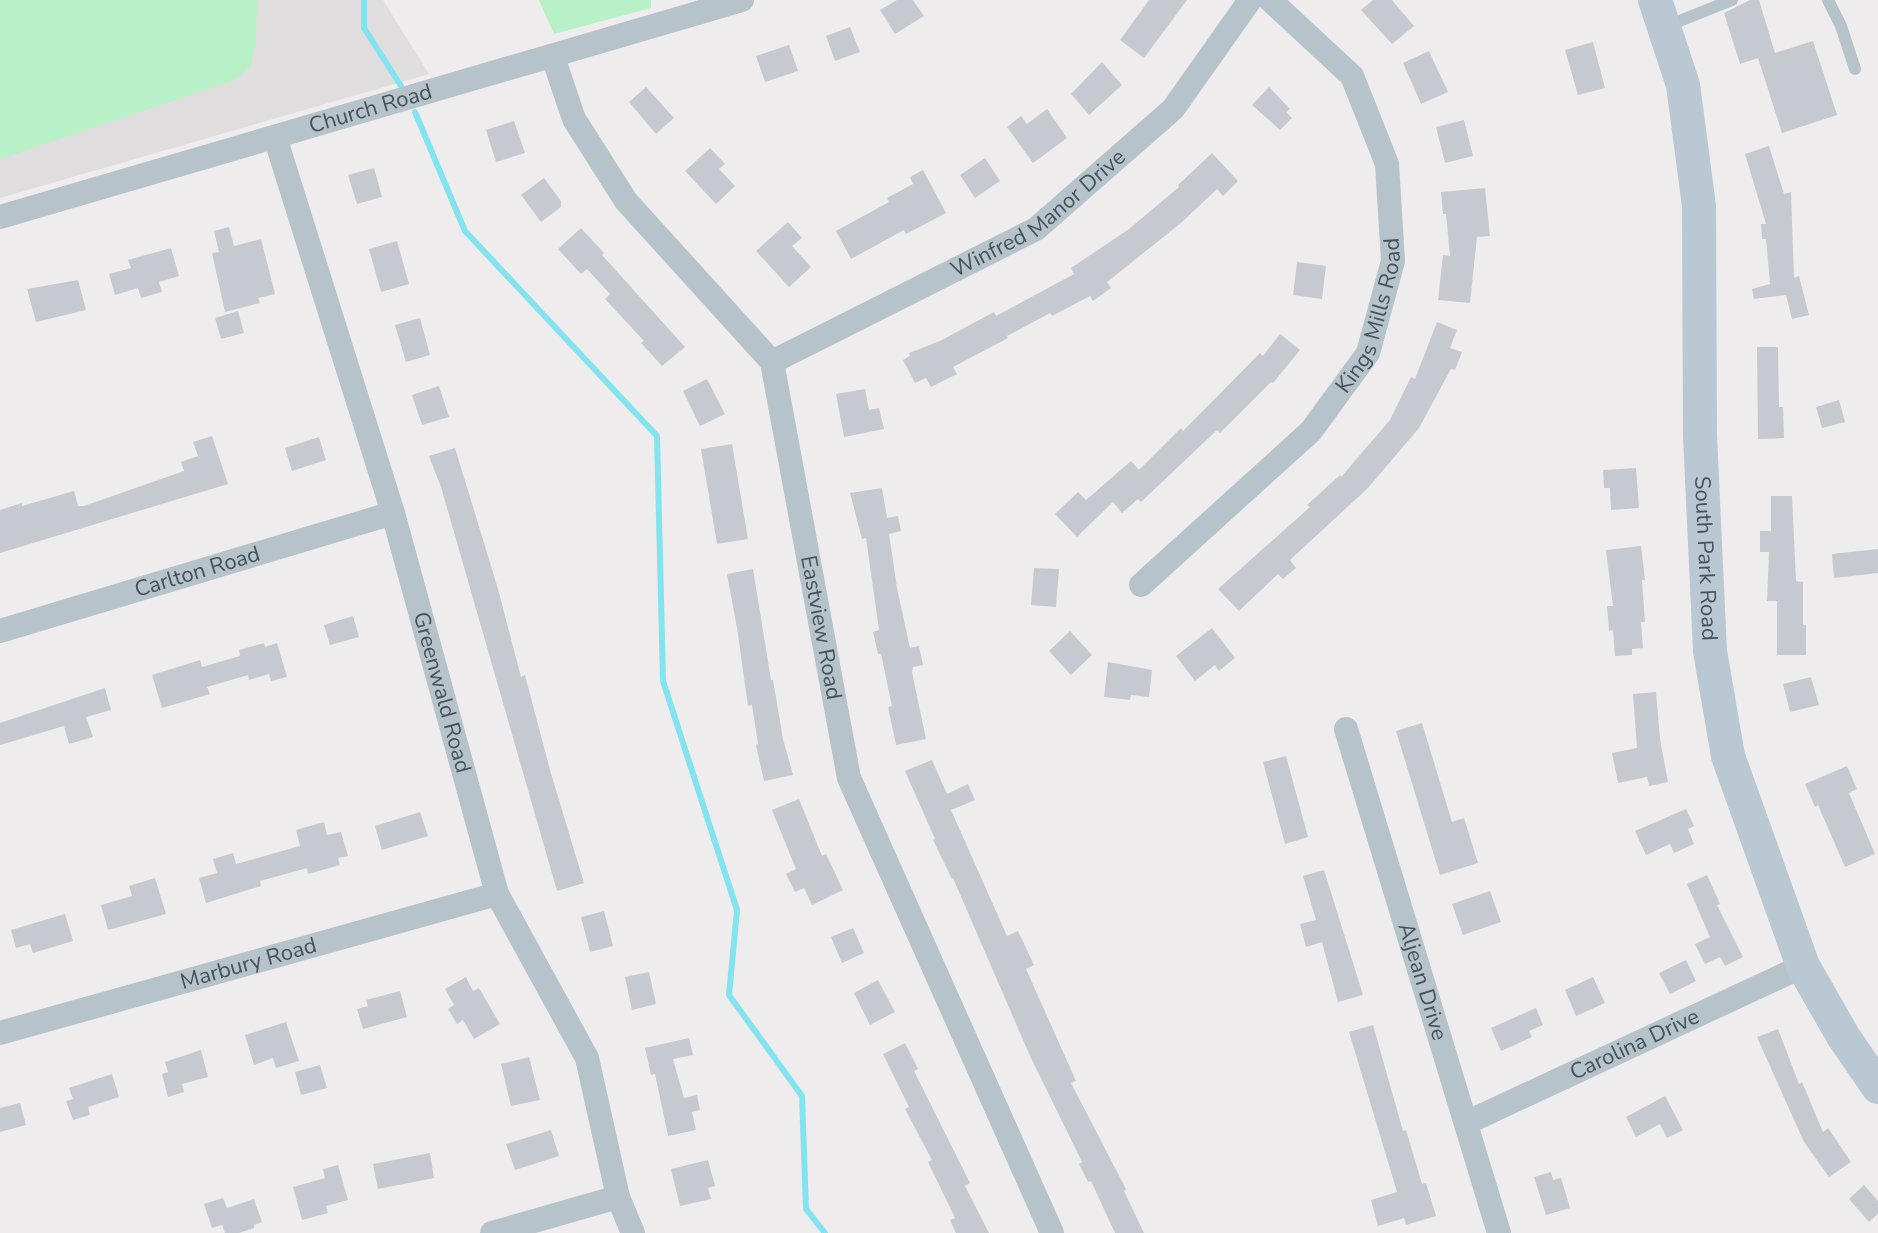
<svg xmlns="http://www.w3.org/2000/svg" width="1878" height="1233" viewBox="0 0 1878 1233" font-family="'Nunito Sans',sans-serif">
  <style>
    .education { fill: #e0dddf }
    .green { fill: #b8f0c8 }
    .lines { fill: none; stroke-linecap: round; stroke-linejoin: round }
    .stream { stroke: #83e4ef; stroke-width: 6 }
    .building { fill: #c6cad0 }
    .service { stroke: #b7c3ca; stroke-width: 12 }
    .minor { stroke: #b7c3ca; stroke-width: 24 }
    .secondary { stroke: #b9c8d2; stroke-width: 34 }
    .labels { text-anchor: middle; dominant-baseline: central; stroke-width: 8; stroke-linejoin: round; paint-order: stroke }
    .street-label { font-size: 22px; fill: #44525a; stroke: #fff }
  </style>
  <rect width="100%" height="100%" fill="#efeced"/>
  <path class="education" d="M0,0H383L429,74L0,198Z"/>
  <path class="green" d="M0,0H257L256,41L251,65L235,80L0,159Z
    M539,0H651V8L554,34Z"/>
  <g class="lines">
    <path class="stream" d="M364,0V28L401,86
      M415,112L465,231L657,436L663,681L737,910L729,995L802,1096L806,1209L825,1233"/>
  </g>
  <path class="building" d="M897,0H913L924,16L895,34L880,10Z
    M1149,0H1187L1144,58L1120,40Z
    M1373,0H1392L1414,26L1392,44L1361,10Z
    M1750,0H1759L1775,53L1813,41L1837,115L1782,133L1758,58L1740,64L1724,13Z
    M850,27L860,52L835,61L826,36Z
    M1593,42L1605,88L1578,95L1565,50Z
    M789,45L798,71L765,82L756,56Z
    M1429,51L1448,92L1421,104L1403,63Z
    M1102,62L1122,85L1089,115L1071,94Z
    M646,87L674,118L656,134L629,102Z
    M1269,87L1290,109L1286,112L1292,118L1280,130L1252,105Z
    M1047,109L1067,138L1033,163L1007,127L1021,116L1027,124Z
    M1464,120L1473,156L1445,163L1436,127Z
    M514,121L525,153L496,162L486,130Z
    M1769,146L1784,194L1791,192L1794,278L1799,276L1809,315L1792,319L1786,295L1754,299L1752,289L1770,284L1766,239H1762L1761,224H1766L1745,154Z
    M710,148L725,164L719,169L735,186L716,204L685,171Z
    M1212,153L1238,181L1223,196L1217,189L1181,223L1107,282L1111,288L1093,301L1090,296L1052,316L1050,313L1007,336L1008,338L953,367L957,374L931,387L926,378L915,383L903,360L910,356L909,353L940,341L994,312L996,316L1074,274L1071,268L1129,229L1179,187L1178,185Z
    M985,158L1000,181L975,198L960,175Z
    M374,168L382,197L357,204L348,175Z
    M923,170L946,213L906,234L904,230L851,259L836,231L889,202L887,198L913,184L910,177Z
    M544,178L561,201V207L541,222L521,195Z
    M1485,188L1490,236L1477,237L1470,303L1438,300L1443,255L1450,256L1446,214H1443L1441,192Z
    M788,222L802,238L792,246L811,267L789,287L756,251Z
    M229,227L234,246L261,239L275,294L258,298L260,303L225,312L212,253L219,252L214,231Z
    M581,228L604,253L602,255L685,347L662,366L641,343L644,341L605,299L610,294L587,269L581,274L558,249Z
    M397,241L409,284L381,292L369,249Z
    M171,248L179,276L159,282L162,292L141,298L138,288L115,295L109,274L131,268L128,260Z
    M1297,262L1326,266L1322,299L1293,295Z
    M78,280L86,310L36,322L27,289Z
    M238,311L244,333L221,339L215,318Z
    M420,318L430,355L406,362L395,325Z
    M1437,322L1457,330L1450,348L1462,352L1455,370L1451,369L1419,428L1368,488L1290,560L1296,568L1283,579L1278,574L1239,611L1218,589L1310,507L1307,505L1340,475L1341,477L1390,420L1411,377L1415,379Z
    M1280,334L1300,350L1273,383L1271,382L1220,433L1217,430L1141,502L1138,499L1122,513L1113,502L1077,537L1055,514L1078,492L1086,500L1131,461L1139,470L1181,428L1183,431L1260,353L1263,356Z
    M1757,347H1778L1779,407H1783L1784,438L1758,439Z
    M707,379L725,414L700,426L683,391Z
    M439,386L449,417L422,425L412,395Z
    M865,389L869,410L879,408L884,429L844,437L836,394Z
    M1839,400L1845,422L1822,428L1816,407Z
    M212,436L228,484L0,553V510L22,503V506L74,491L78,506H84L184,471L181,462L198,456L193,442Z
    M319,437L326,460L292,471L285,448Z
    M732,444L748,539L717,544L701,449Z
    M455,448L498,589L521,677L525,675L550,770L584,883L557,891L441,487L429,456Z
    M1636,468L1639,508L1611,510L1610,488H1604L1603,470Z
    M882,488L887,518L898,516L901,531L889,534L897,588L910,648L919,646L923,665L913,667L912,672L926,739L896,745L888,707L892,706L881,654H878L873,632L879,630L866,538L862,539L850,493Z
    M1771,496H1792L1796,581L1803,582V625H1806V655H1777V601H1767L1769,552H1760V531H1771Z
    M1641,546L1645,580H1642L1645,622H1641L1643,648L1632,649V655L1615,656L1613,630L1609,631L1607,606H1613L1606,550Z
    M1878,549V573L1834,578L1832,554Z
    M1034,568L1059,569L1056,607L1031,605Z
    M753,569L771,680H773L783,739L793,775L764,781L756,745L758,744L752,705L748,706L737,628L727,574Z
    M353,616L359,637L330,645L324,625Z
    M1212,628L1235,658L1219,671L1215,665L1195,681L1176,656Z
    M1070,631L1092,655L1071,675L1049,651Z
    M264,643L265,647L277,643L287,677L271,681L269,674L249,680L248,675L207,687L210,694L162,708L152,675L200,660L202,667L240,656L239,650Z
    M1108,662L1152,670L1149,697L1131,695L1130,700L1104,697Z
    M1811,677L1819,705L1790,712L1783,684Z
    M105,688L111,710L86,717L93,737L69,744L64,726L0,745V723Z
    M1656,692L1660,739L1668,782L1649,786L1647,777L1618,783L1612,753L1637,748L1633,694Z
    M1422,723L1452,822L1464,818L1478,863L1440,875L1396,731Z
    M1286,756L1308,837L1285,844L1263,762Z
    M932,760L947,794L968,784L975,800L951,810L1007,936L1018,931L1034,965L1026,969L1076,1081L1071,1083L1126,1189L1124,1191L1144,1233H1115L1091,1181L1088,1182L1079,1164L1082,1162L1030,1056L953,878L952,879L933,840L935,839L905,771Z
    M1847,766L1857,789L1849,793L1875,854L1845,867L1818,805L1815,807L1805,784Z
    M799,799L822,856L826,854L843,890L812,905L804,888L795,892L786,874L796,869L772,810Z
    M1686,809L1694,826L1688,829L1694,844L1674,853L1670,844L1646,855L1635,831Z
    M420,812L428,836L382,850L375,826Z
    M324,822L327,835L341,832L348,856L338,858L340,865L308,874L307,868L260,881L261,886L206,903L199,878L217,873L213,859L233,853L236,864L300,846L296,830Z
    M1324,870L1363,995L1338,1002L1322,942L1306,947L1300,924L1316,920L1303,876Z
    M1707,875L1720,904L1717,905L1743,957L1725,966L1720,957L1705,964L1695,944L1710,937L1687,884Z
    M155,878L166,914L108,930L101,905L132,896L129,886Z
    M1490,891L1501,922L1463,935L1452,904Z
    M604,911L613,946L590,952L581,917Z
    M65,914L73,941L33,953L30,944L16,948L11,930Z
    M853,928L864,953L842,963L831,937Z
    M1686,960L1696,981L1670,994L1659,973Z
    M649,972L656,1004L632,1010L625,977Z
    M466,977L473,991L479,988L500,1024L474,1039L463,1020L457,1024L448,1009L454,1005L445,989Z
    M1593,977L1605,1003L1576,1016L1565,990Z
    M878,980L895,1012L870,1025L854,993Z
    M400,991L407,1017L363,1029L357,1009L368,1006L366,1000Z
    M1536,1008L1543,1025L1529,1031L1532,1037L1501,1051L1491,1028Z
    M286,1022L299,1061L276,1068L273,1058L254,1065L245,1035Z
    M1373,1025L1403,1131L1406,1130L1422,1184L1426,1183L1436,1216L1406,1225L1404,1218L1378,1226L1371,1200L1397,1192L1349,1032Z
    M1778,1029L1799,1084L1802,1082L1823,1132L1828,1128L1851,1162L1829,1177L1804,1142L1757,1037Z
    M689,1038L693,1055L673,1059L684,1098L697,1095L700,1110L692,1112L696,1130L668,1136L655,1074L651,1075L645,1048Z
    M905,1043L918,1069L914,1071L970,1183L965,1186L989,1233H956L950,1220L955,1218L928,1162L932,1160L905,1109L909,1107L883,1054Z
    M201,1050L208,1077L182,1084L184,1092L168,1097L162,1074L168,1072L165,1062Z
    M529,1057L540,1100L511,1106L501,1064Z
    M320,1065L327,1088L301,1095L295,1072Z
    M112,1074L119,1097L88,1107L90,1115L73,1120L66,1101L73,1099L69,1088Z
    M1665,1096L1683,1130L1667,1138L1660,1124L1636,1137L1626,1117Z
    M20,1103L26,1125L0,1132V1108Z
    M551,1130L559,1156L515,1170L506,1144Z
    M430,1153L434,1178L378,1189L373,1164Z
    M708,1160L715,1186L708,1188L711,1199L680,1206L671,1169Z
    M338,1165L348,1200L326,1206L328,1213L302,1220L293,1187L325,1178L323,1169Z
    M1551,1172L1553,1180L1561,1178L1570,1208L1546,1215L1534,1177Z
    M1864,1185L1878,1201V1214L1869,1222L1849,1199Z
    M223,1198L227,1208L254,1199L262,1222L254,1225V1228L239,1233H225L222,1225L212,1228L204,1204Z"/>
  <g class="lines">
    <path class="service" d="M1828,0L1841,26L1855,69
      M1667,26L1732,0"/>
    <g class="minor">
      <path id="s1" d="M553,57L574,119L626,201L772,362L849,778L1052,1233"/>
      <path id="s2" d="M275,137L393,513L497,894L587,1058L618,1197L633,1233"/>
      <path id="s3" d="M0,217L742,0"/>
      <path id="s4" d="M772,362L1036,229L1173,109L1250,0"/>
      <path id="s5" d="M1141,585L1311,431L1368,353L1393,261L1387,164L1352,76L1270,0"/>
      <path id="s6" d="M0,631L393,513"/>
      <path id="s7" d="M1346,729L1499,1233"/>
      <path id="s8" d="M0,1033L497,894"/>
      <path id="s9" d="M1466,1123L1803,966"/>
      <path d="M492,1233L618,1197"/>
    </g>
    <path class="secondary" id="s10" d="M1655,0L1683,85L1699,206L1700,436L1710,651L1728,756L1803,966L1843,1036L1878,1087"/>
  </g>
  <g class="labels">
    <g class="street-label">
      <text stroke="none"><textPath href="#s3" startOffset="386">Church Road</textPath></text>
      <text stroke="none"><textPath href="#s4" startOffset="306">Winfred Manor Drive</textPath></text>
      <text stroke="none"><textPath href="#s5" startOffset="362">Kings Mills Road</textPath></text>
      <text stroke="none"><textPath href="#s10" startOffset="564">South Park Road</textPath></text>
      <text stroke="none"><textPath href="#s6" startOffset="206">Carlton Road</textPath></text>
      <text stroke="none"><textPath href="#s1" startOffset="650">Eastview Road</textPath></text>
      <text stroke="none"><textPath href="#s2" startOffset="580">Greenwald Road</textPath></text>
      <text stroke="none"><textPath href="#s8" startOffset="258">Marbury Road</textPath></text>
      <text stroke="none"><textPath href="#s7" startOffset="264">Aljean Drive</textPath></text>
      <text stroke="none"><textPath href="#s9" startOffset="186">Carolina Drive</textPath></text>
    </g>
  </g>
</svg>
